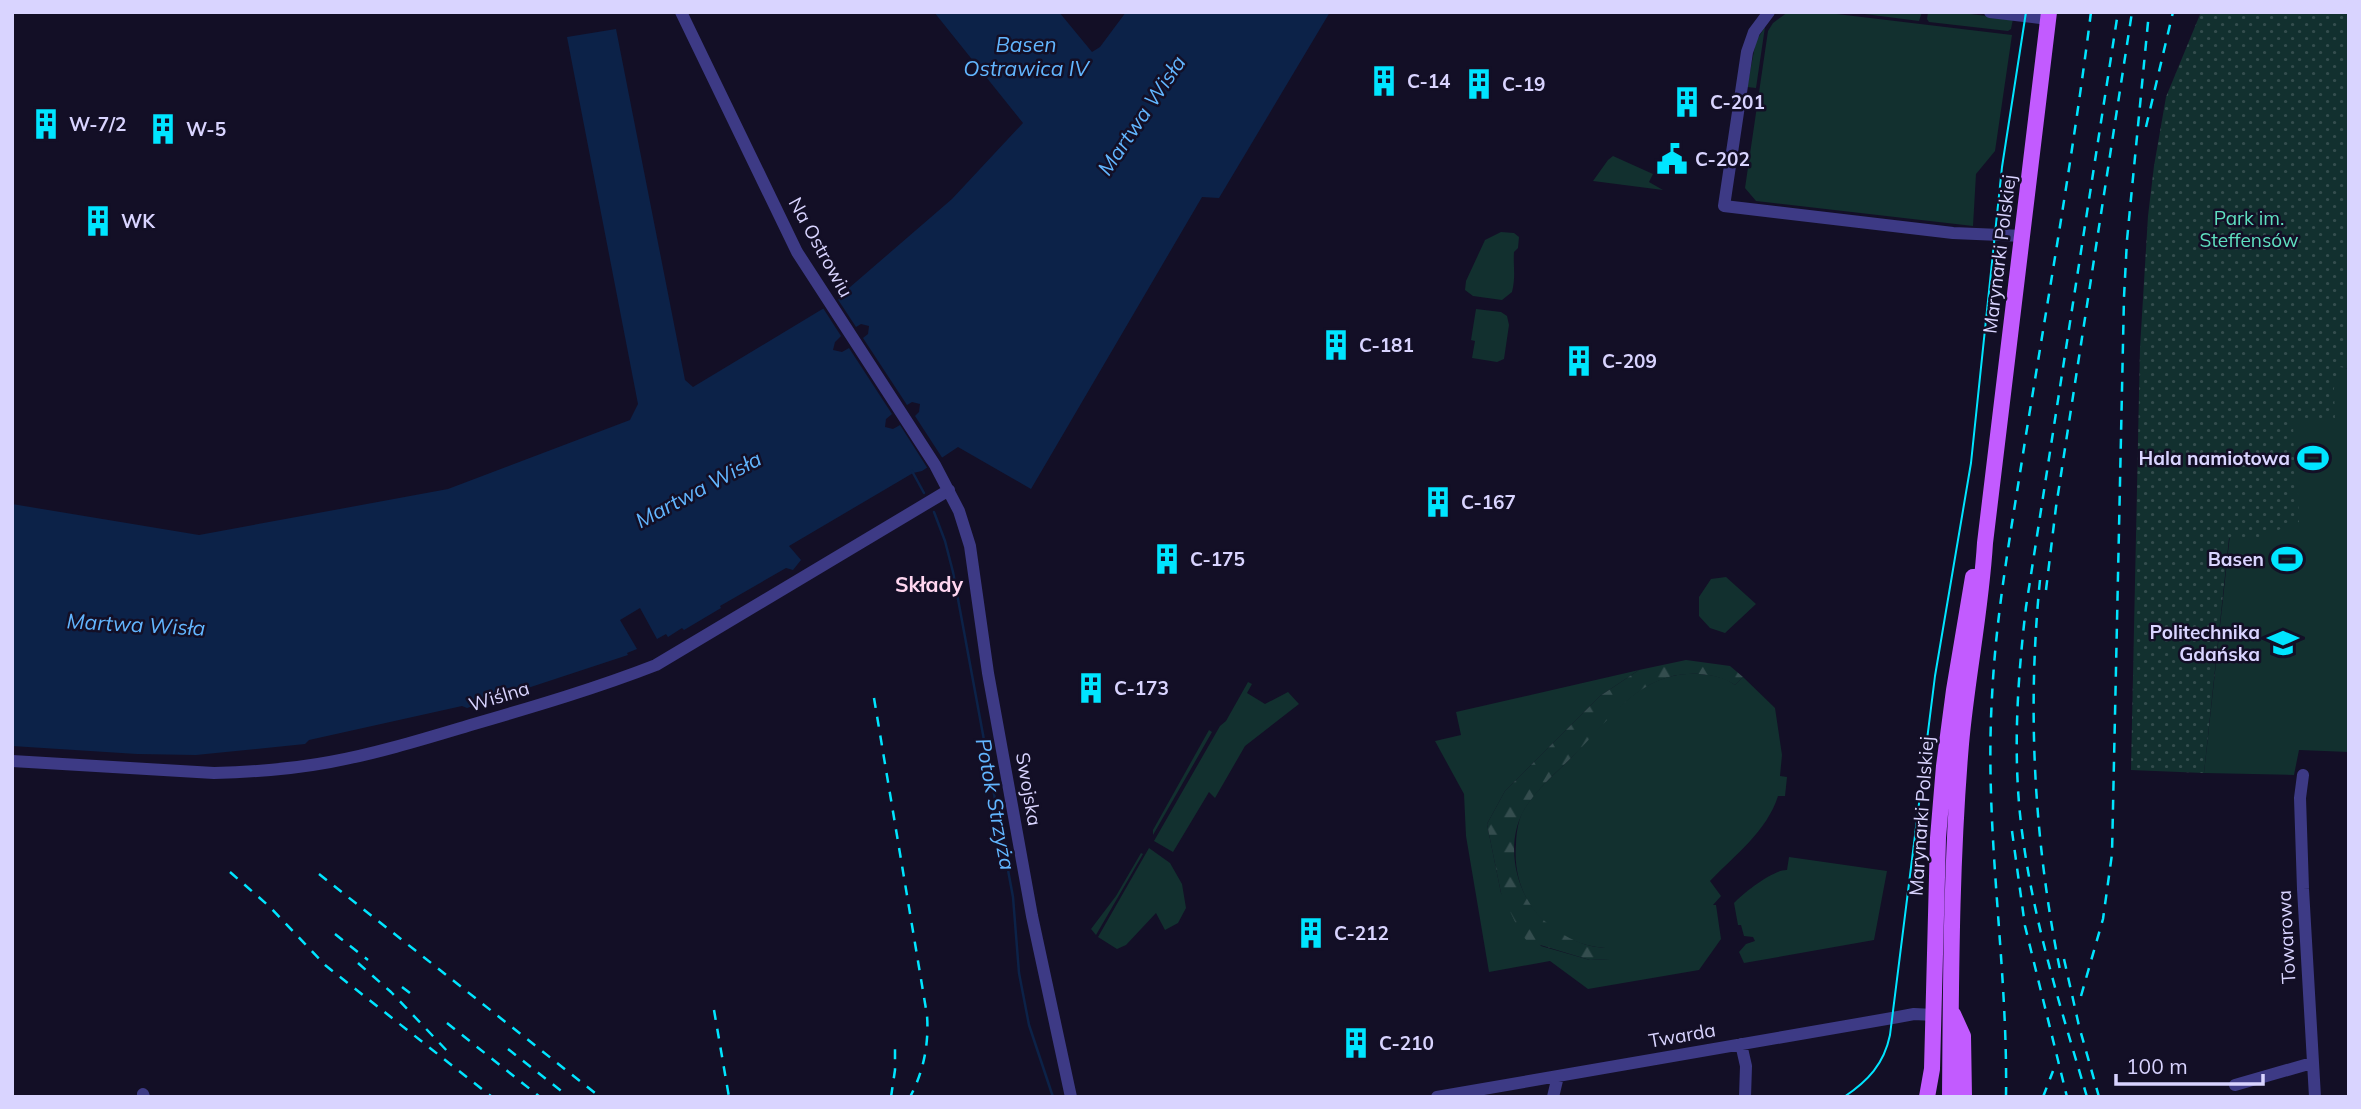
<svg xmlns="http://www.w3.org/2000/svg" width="2361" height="1109" viewBox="0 0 2361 1109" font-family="Mulish,sans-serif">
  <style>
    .green { fill: #12302f }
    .forest { fill: url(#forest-firs) }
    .park { fill: url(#park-dots) }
    .water { fill: #0c2248 }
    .pier { fill: #130f26 }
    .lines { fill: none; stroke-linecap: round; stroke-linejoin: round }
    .stream { stroke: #0c2248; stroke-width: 2.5 }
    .minor { stroke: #3d3a85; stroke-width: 12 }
    .major { stroke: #c25bff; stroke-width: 16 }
    .tram { stroke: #00e5ff; stroke-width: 2 }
    .rail { stroke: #00e5ff; stroke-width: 2.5; stroke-dasharray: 10 9; stroke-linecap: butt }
    .labels { text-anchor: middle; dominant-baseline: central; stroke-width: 5; stroke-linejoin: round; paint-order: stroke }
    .poi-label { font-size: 19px; font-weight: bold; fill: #d9d4ff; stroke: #130f26; text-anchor: start }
    .park-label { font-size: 19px; fill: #5fe0c0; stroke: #130f26 }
    .street-label { font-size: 19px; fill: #d9d4ff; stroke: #130f26 }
    .water-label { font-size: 21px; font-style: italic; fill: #62b6ff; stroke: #130f26 }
    .neighbourhood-label { font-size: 21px; font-weight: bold; fill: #ffd6f0; stroke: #130f26 }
  </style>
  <defs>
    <pattern id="forest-firs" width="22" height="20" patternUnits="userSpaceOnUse" patternTransform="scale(1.75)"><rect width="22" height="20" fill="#12302f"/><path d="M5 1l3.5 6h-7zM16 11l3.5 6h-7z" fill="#344d4e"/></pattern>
    <pattern id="park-dots" width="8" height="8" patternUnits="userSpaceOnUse" patternTransform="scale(1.75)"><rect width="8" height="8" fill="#12302f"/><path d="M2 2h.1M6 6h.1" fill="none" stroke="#344d4e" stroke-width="1.8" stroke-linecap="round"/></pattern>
  </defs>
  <rect width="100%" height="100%" fill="#130f26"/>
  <path class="green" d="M1788,12H1820L2012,35L1995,151L1976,174L1973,226L1756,201L1745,188L1768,31L1773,23Z
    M1849,12H1922L1919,21Z
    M1928,12H1953L2013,19L2011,29L2008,31L1929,22L1927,19Z
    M1765,27L1756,88L1747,87L1756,41Z
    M1613,156L1653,174L1649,182L1663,190L1593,181L1608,160Z
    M1501,232L1514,233L1519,237L1518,248L1514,252C1513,267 1516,276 1512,292L1502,300L1473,296L1465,290L1466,281L1485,240Z
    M1476,309L1501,312L1507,316L1509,325L1504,359L1497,362L1472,358L1475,341L1471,340Z
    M2231,337L2349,369V752L2299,750L2294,775L2204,773L2236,479Z
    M1726,577L1756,604L1725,633L1710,628L1699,616V597L1711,579Z
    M1639,670L1600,696L1505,791L1487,824L1501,893L1541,946L1590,960L1609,959L1605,948C1550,943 1511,900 1516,844C1516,834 1518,822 1522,813C1533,792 1555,774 1572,757C1608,720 1641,669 1700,674C1712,675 1725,677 1735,685L1743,677L1775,708L1782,755L1780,776L1787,777L1785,796H1778C1767,831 1735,855 1710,881L1721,896L1713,905H1716L1721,939L1699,970L1588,989L1550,961L1489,972L1466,836L1464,794L1435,741L1461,735L1456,712Z
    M1248,682L1252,684L1247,693L1265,704L1288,692L1299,704L1245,746L1215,798L1209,792L1173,852L1154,841L1220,726L1226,721Z
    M1209,730L1212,732L1153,835V830Z
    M1149,848L1170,863L1182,884L1186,908L1178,923L1165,930L1156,913L1126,945L1117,949L1098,937Z
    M1141,853L1143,854L1096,935L1091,929L1116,896Z
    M1789,857L1887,871L1874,940L1744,963L1739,952L1746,944L1755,941L1753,937L1744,936L1741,925H1738L1734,903C1743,893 1774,869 1787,870Z"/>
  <path class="forest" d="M1686,660L1730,666L1743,677L1735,685C1725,678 1712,675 1700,674C1644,670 1615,713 1580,749C1561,769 1536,788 1523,812C1504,847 1517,899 1547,923C1568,940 1588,949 1615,948L1614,954L1610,959L1590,960L1527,941L1520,932L1501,893L1487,824L1505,791L1600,696L1639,670Z"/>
  <path class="park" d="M2201,12H2349V369L2340,367L2334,388L2335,421H2293L2295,493H2298L2299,522L2253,540L2229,538L2204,773L2131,770L2140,348L2148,216L2154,166L2166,97Z"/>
  <path class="water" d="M934,12H1059L1092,52L1100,47L1126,12H1330L1219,198L1202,197L1031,489L958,447L922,471L913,473L789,546L801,560L793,570L786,568L720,606L721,608L684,630L682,628L668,637L666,634L657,639L640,608L620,620L637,649L627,653L628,655L467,708L462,706L309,740L305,744L196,755L137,754L12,746V504L199,535L448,489L630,420L638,404L567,37L616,29L685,380L693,387L849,293V288L952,199L1023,123Z"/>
  <path class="pier" d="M837,298L856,327L861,324L869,326L868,334L863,338L907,405L912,402L920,404L919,412L915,416L943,459L928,469L900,425L893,429L885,427L886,419L892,414L849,348L842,352L833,350L835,342L841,336L823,308Z"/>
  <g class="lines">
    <path class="stream" d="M912,471L924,493
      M934,512L945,541L953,572L1013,897L1019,973L1029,1025L1053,1097"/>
    <path class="minor" d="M681,12L797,252L935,465L959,511L970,546L988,673L1032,916L1071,1097
      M1769,12L1754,32L1747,52L1724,206L1953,233L2023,236
      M1990,12L2048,19
      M12,761L214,773C253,772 292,769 330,762C379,753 427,738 474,724C536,706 597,688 656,665L949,490
      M2303,775L2300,798L2303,889L2315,1097
      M1741,1044L1746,1066L1745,1097
      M2235,1085L2312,1063
      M143,1094L144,1097
      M1437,1097L1898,1017L1914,1014L1934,1015
      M1553,1097L1558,1076"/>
    <path class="major" d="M1953,1014L1963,1036L1964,1097
      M1927,1097L1932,1069L1938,838L1944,766L1954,690L1973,577
      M1950,1097C1951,979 1951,862 1961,744C1967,677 1981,610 1985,543L2049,12"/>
    <path class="tram" d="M1844,1097C1868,1081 1884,1064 1890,1035L1935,676L1971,463L2002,167L2026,12"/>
    <path class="rail" d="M2146,127L2173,12
      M2040,580C2027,710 2034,841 2060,970
      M2046,590L2056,507L2132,12
      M874,698L927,1015C929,1043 924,1071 910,1097
      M2012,831L2025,926L2067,1097
      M230,872L270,907L325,965L492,1097
      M319,874L600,1097
      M335,934L368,960
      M2064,959L2079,1026L2099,1097
      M358,963L391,992L450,1054
      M402,987L415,997
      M2081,996L2103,919L2112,854L2124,297L2127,240L2149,12
      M714,1010L729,1097
      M447,1023L540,1097
      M508,1049L569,1097
      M891,1097L895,1070V1042
      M2006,1097C2008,963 1984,831 1992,697C1996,611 2012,526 2025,441C2048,298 2073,156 2091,12
      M2043,1097L2053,1071
      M2087,1097C2062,1012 2035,927 2023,839C2012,762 2017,684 2026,607L2118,12"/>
  </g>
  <defs>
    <symbol id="building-bare" viewBox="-9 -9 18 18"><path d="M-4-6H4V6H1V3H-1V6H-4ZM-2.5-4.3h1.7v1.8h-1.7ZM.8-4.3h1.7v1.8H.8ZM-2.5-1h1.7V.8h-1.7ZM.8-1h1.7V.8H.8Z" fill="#00e5ff" stroke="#130f26" stroke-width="2.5" paint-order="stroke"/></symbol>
    <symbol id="civic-bare" viewBox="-9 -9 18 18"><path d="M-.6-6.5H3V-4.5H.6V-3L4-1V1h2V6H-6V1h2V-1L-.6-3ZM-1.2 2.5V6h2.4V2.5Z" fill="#00e5ff" stroke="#130f26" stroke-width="2.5" paint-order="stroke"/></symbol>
    <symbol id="stadium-bare" viewBox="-9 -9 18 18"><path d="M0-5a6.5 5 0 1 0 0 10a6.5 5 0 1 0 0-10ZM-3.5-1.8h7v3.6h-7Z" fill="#00e5ff" stroke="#130f26" stroke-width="2.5" paint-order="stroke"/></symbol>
    <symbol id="university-bare" viewBox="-9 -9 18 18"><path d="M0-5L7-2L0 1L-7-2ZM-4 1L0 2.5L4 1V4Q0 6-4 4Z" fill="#00e5ff" stroke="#130f26" stroke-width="2.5" paint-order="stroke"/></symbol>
  </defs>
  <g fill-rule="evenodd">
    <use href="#building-bare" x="1362" y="59" width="44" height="44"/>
    <use href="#building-bare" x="1457" y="62" width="44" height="44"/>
    <use href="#building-bare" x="1665" y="80" width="44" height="44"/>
    <use href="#building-bare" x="24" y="102" width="44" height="44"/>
    <use href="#building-bare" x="141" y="107" width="44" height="44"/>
    <use href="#civic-bare" x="1650" y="137" width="44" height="44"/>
    <use href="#building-bare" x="76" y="199" width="44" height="44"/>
    <use href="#building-bare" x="1314" y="323" width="44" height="44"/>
    <use href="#building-bare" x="1557" y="339" width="44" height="44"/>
    <use href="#stadium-bare" x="2291" y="436" width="44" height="44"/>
    <use href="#building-bare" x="1416" y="480" width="44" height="44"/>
    <use href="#building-bare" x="1145" y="537" width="44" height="44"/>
    <use href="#stadium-bare" x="2265" y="537" width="44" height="44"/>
    <use href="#university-bare" x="2261" y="621" width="44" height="44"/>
    <use href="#building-bare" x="1069" y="666" width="44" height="44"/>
    <use href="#building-bare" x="1289" y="911" width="44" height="44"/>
    <use href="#building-bare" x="1334" y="1021" width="44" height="44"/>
  </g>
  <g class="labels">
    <g class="poi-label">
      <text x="1407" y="81">C-14</text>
      <text x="1502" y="84">C-19</text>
      <text x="1710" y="102">C-201</text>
      <text x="69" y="124">W-7/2</text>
      <text x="186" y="129">W-5</text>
      <text x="1695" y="159">C-202</text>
      <text x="121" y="221">WK</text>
      <text x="1359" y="345">C-181</text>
      <text x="1602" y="361">C-209</text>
      <text x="2290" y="458" text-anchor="end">Hala namiotowa</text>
      <text x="1461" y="502">C-167</text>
      <text x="1190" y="559">C-175</text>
      <text x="2264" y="559" text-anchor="end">Basen</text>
      <text x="2260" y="632" text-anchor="end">Politechnika<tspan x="2260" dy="22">Gdańska</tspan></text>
      <text x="1114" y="688">C-173</text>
      <text x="1334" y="933">C-212</text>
      <text x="1379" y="1043">C-210</text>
    </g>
    <g class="park-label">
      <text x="2249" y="218">Park im.<tspan x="2249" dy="22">Steffensów</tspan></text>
    </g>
    <g class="street-label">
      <text transform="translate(821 247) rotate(61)">Na Ostrowiu</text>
      <text transform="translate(1999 254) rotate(-83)">Marynarki Polskiej</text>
      <text transform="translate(499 696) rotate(-17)">Wiślna</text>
      <text transform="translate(1029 789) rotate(80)">Swojska</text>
      <text transform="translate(1921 816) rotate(-86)">Marynarki Polskiej</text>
      <text transform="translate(2286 937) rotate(-93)">Towarowa</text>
      <text transform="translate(1682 1035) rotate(-10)">Twarda</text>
    </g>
    <g class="water-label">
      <text x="1026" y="44">Basen<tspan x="1026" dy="24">Ostrawica IV</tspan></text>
      <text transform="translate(1141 115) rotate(-56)">Martwa Wisła</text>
      <text transform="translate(698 489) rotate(-28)">Martwa Wisła</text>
      <text transform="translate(136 624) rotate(3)">Martwa Wisła</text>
      <text transform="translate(996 804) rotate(79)">Potok Strzyża</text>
    </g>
    <g class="neighbourhood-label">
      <text x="929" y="584">Składy</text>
    </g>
  </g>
  <rect width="2361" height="1109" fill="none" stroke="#d9d4ff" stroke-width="28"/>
  <path d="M2116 1074v10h147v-10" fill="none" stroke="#d9d4ff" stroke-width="3.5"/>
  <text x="2126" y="1074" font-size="21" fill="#d9d4ff" stroke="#130f26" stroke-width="5" paint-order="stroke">100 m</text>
</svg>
